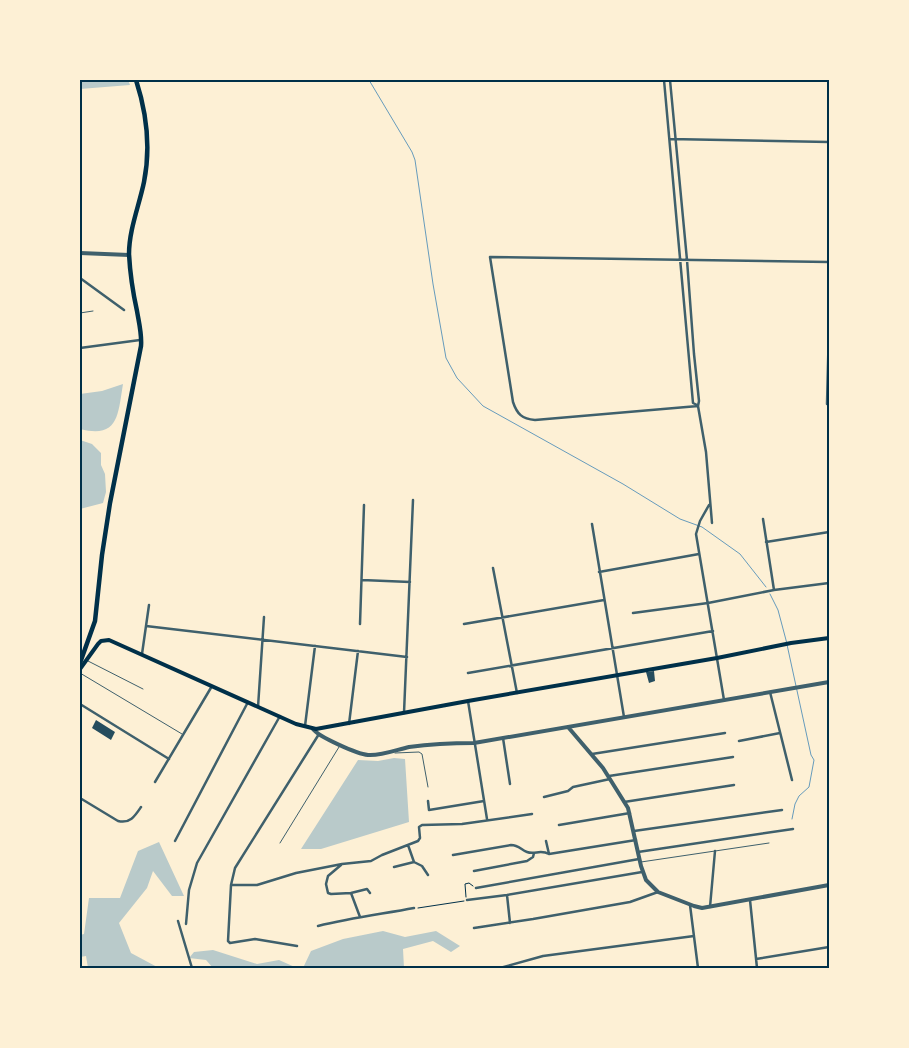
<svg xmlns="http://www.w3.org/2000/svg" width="909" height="1048" viewBox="0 0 909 1048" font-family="'PT Sans Narrow',sans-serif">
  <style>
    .green { fill: #b9caca }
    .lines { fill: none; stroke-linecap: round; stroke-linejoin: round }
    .stream { stroke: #669bbc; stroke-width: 1 }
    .building { fill: #264d5e }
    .path { stroke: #003049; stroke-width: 1 }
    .service { stroke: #3f606c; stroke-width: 1 }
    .minor { stroke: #3f606c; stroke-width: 2.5 }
    .tertiary { stroke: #3f606c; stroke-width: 4 }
    .secondary { stroke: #003049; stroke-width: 4 }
    .primary { stroke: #003049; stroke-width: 4.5 }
    .neatline { fill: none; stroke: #003049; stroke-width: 2 }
  </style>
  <rect width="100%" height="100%" fill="#fdf0d5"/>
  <path class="green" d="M80,80H128L130,85L80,89Z
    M123,384C118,414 119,439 80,429V394L102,391Z
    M80,440L92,444L101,453V465L105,474L106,492L103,503L80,509Z
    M394,758L405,759L409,822L321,849H301L358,760L378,761Z
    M159,842L184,896H172L153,871L147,888L119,923L131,953L159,968H88L86,956L80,957V935L84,934L89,898H120L138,851Z
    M383,931L405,937L436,931L460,946L451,952L433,941L403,949L404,968H303L311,951L343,939Z
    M213,950L257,964L279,960L297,968H213L206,960L189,958L194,952Z"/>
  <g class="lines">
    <path class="stream" d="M369,80L412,152L415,160L433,284L446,358L457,378L483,406L623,484L680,519L702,527L740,554L766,587
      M770,594L778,610L786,640L811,755L814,760L809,787L799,796L795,804L792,819"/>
  </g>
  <path class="building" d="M654,671L655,681L649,683L646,672Z
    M96,720L115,732L111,740L92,728Z"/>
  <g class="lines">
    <path class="path" d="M466,897L465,884L469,883L473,886
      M418,908L464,901"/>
    <path class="service" d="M80,313L93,311
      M88,661L143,689
      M80,673L182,734
      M395,753L419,752L422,754L428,787
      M280,843L339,747
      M641,862L769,843
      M80,915H81"/>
    <path class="minor" d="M664,80L693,403L697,405
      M670,80L687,260L694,354L699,401L698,406L706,452L712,523
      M670,139L829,142
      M80,278L124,310
      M80,348L140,340
      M827,404L829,325
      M698,406L535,420C522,419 517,414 513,402L490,257L829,262
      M709,505L700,521L696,534L724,700
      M763,519L774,590
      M592,524L624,717
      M766,542L829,532
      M493,568L517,693
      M599,572L699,554
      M362,580L410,582
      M633,613L708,603L774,590L829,583
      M360,624L364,505
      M464,624L604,600
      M146,626L407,657
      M142,654L149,605
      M468,673L713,631
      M770,692L792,780
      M468,701L487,819
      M80,704L169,759
      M258,707L264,617
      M404,713L413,500
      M349,724L358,651
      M305,726L315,646
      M503,738L510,784
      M739,741L780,733
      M592,754L725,733
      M609,776L733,757
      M155,782L212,686
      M544,797L568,791L573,787L610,779
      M80,798L118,821C130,824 135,816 141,807
      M428,801L429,810L484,801
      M624,802L734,785
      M559,825L630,813
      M634,831L782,810
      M175,841L248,702
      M546,841L549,854
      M408,845L414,862L422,866L428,875
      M638,852L793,829
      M453,855L511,845C519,845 521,850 527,852C535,855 540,849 549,854L636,840
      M341,865L328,876L326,884L328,893L331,894L351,893L360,917
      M394,867L414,862
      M474,871L527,861L533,857L534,853
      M231,885H257L296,873L342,864L371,861L382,855L418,841L420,838L419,827L422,825L462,824L532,814
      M476,888L639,859
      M351,893L367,889L370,893
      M507,895L510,923
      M467,900L507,895L642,872
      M750,900L757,968
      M690,905L698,968
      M710,907L715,851
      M178,921L192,968
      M186,924L189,890L197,863L280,716
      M318,926C350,918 382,914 414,908
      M474,928L533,919L630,902L658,892
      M297,946L255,939L230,943L228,941L231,885L235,868L319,734
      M756,959L829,947
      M500,968L543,956L694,936"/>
    <path class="tertiary" d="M80,253L129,255
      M568,727L603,768L628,808L641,866L646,880L658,892L694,906L702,908L829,885
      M313,729C319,737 357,754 368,755C381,756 396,750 409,747C431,744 452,743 474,743L829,682"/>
    <path class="secondary" d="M80,669L98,644L101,641L109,640L296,724L316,729L468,701L717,658L791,643L829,638"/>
    <path class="primary" d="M80,663L95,621L102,555L110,503L141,346C142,334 139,323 137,311C133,293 130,273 129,254C129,230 139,206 144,182C151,147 147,114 136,80"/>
  </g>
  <rect width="909" height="1048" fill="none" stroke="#fdf0d5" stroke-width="162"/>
  <rect x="81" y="81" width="747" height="886" class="neatline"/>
</svg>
